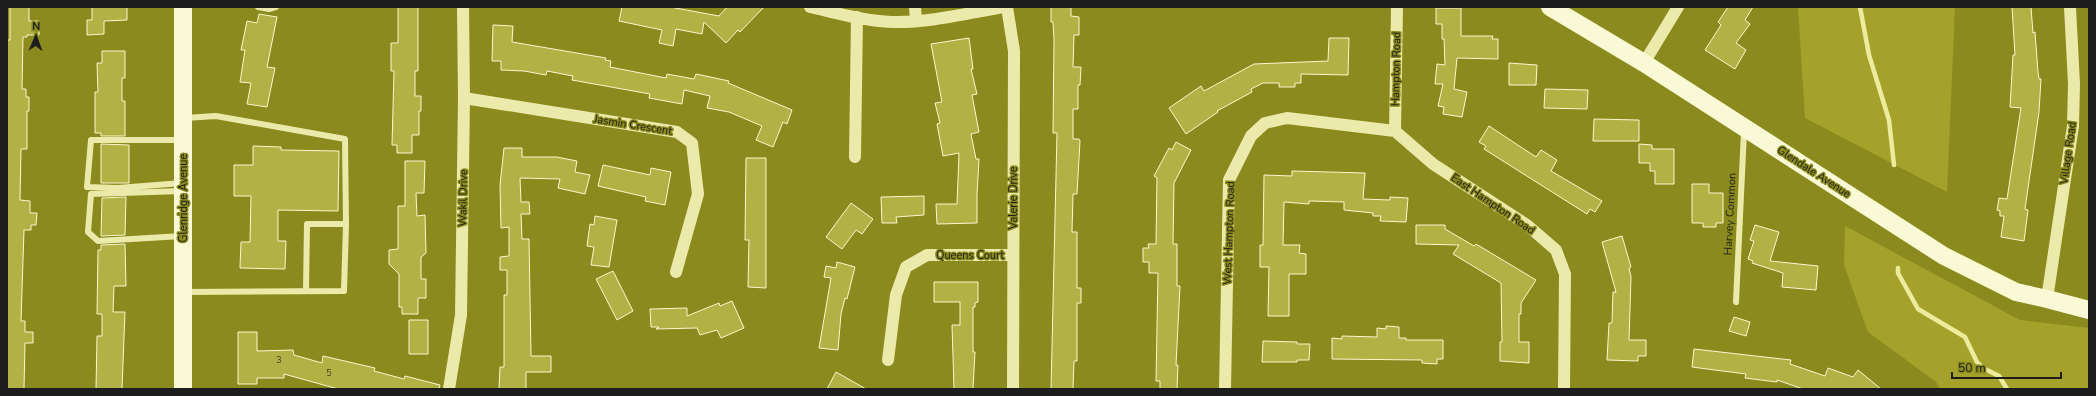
<svg xmlns="http://www.w3.org/2000/svg" width="2096" height="396" viewBox="0 0 2096 396" font-family="'Nunito Sans',sans-serif">
  <style>
    .green { fill: #a5a22b }
    .lines { fill: none; stroke-linecap: round; stroke-linejoin: round }
    .stream { stroke: #edeb9d; stroke-width: 4.5 }
    .building { fill: #b2b146; stroke: #f9f8cf }
    .lane { stroke: #eceaaa; stroke-width: 6 }
    .street { stroke: #eceaaa; stroke-width: 12 }
    .secondary { stroke: #f9f9d5; stroke-width: 18 }
    .labels { text-anchor: middle; dominant-baseline: central; stroke-width: 3; stroke-linejoin: round; paint-order: stroke }
    .number-label { font-size: 9px; fill: #424227 }
    .street-label { font-size: 11px; fill: #1d1d1d; stroke: #8a8a1e }
  </style>
  <rect width="100%" height="100%" fill="#8a8a1e"/>
  <path class="green" d="M1798,7H1955L1947,192L1805,118Z
    M1845,226L2020,320L2089,328V389H1940L1936,382L1868,332L1844,265Z"/>
  <g class="lines">
    <path class="stream" d="M1860,7L1869,55L1889,120L1894,165
      M1898,268V273L1918,309L1965,337L1977,362L1983,368L1999,376L2007,389"/>
  </g>
  <path class="building" d="M10,7H29V21H39V35H27V37H23L22,89H26V97H29V111H27V149H21L20,200L30,201V213H37L36,225H31V230H24L21,321H25V332H33V343H25L24,389H7V40H10Z
    M92,7H127V20L104,21V34L87,35V20H92Z
    M398,7H418V71H415V96H421V111H419V135H412V153H397V145H392L394,71H391V43H398Z
    M622,7H670L719,16L727,7H764L740,32L738,30L726,43L704,22L702,34L676,29L673,46L659,43L662,30L619,21Z
    M1051,7H1071V16L1079,17V35H1074L1073,67H1081L1080,85H1078V109H1073V139H1079L1080,141L1077,194H1073L1072,232H1077V288H1081V303H1077V361H1074L1073,389H1051L1057,133H1053L1054,40L1053,22H1051Z
    M1728,7H1753L1745,20L1750,24L1736,43L1746,50L1735,69L1705,50L1721,25L1718,22Z
    M2012,7H2031L2033,33L2035,32L2038,72L2039,79H2041L2039,112L2025,209L2028,210L2024,241L2001,237L2004,216H2000V211L1997,210L1999,198L2007,199L2021,108L2010,107L2013,55H2015Z
    M1436,8H1461V36H1493L1492,39H1498V59L1457,58L1454,89L1467,92L1462,117L1443,114L1444,107L1438,106L1443,84H1435L1437,64L1445,65L1444,39H1442V24H1436Z
    M259,14L277,17L267,67L275,68L267,107L247,104L251,83L240,82L245,50H241L247,21L257,23Z
    M493,25L513,26L512,42L606,58L605,60L611,61L610,67L666,78L667,74L694,79L696,74L729,81L728,83L792,110L787,124L783,122L773,147L756,140L762,126L729,112L707,108L710,96L684,90L682,104L649,98L650,94L572,80L573,76L547,71L546,75L524,71L501,70V61H492Z
    M969,38L973,69H971L977,94L972,95L979,132L971,134L976,159H979L977,195V223L937,224L936,204H957L959,153L943,156L937,124L940,123L935,103L942,102L931,44Z
    M1329,38H1349L1348,75L1301,74V83H1295V87H1279V83H1263L1251,89L1252,92L1217,111L1218,112L1186,134L1169,108L1201,86L1204,91L1254,64L1328,61Z
    M102,51H125V78H122V101H125V136H101V133H95V92H98L97,63H102Z
    M1509,63L1537,65L1536,85H1509Z
    M1545,89L1588,90L1587,109L1544,108Z
    M1594,119L1639,120V141H1593Z
    M1489,126L1536,157L1541,150L1557,160L1551,171L1602,201L1595,212L1590,209L1587,214L1484,149L1486,146L1479,142Z
    M1176,142L1191,150L1174,183L1173,244H1177V286H1180L1176,365H1178L1177,389H1160V381H1156L1158,273H1149V262H1143V248H1149L1148,244H1156L1157,178L1154,176L1169,148L1172,150Z
    M101,144L129,145V183H101Z
    M1639,144L1652,145V149H1674V184H1655V171H1650V163H1639Z
    M253,146L281,147V150L339,151L338,211L278,210V241H286L285,269L240,268L241,242H250L251,196H234V165H253Z
    M504,148H522V157H557L577,161L575,172L590,175L585,194L558,188L560,179L520,178L521,202H529L530,214H521L522,239H529L531,356H551V372H526V389H499L500,367H504V295H507V270H500V257L509,256V227L501,228L500,185Z
    M746,158H766V288L748,287L749,240H745Z
    M405,161H425L424,193H416L417,216L425,215L426,253L421,257V279H426V298H418V314H402V307H399V274L389,264V250L398,249V206H405Z
    M603,165L650,175L651,168L671,172L665,205L645,201L646,197L598,186Z
    M1292,171L1365,173L1363,199L1390,200V197L1408,198L1406,222L1380,221L1381,216H1373V213L1344,210V202L1309,201V204L1284,202L1283,245H1300L1299,253L1306,254V274H1289V316H1268L1269,267H1260V245H1263L1264,175L1292,176Z
    M1692,184H1709V193H1723V223H1716V227H1703V223H1692Z
    M924,196V215L896,217L897,223H882L881,197Z
    M126,197L125,235L101,236L102,198Z
    M851,203L873,219L862,234L856,230L842,249L826,237Z
    M595,216L617,220L609,267L591,265L594,247L587,246L590,224L594,225Z
    M1416,225H1445V229L1474,246L1476,244L1536,280L1521,303V314H1519V342H1529V363L1500,361V342H1502L1501,283L1453,254L1459,245L1416,244Z
    M1755,225L1779,232L1770,261L1818,266L1816,290L1782,287L1783,273L1752,263L1753,261L1748,259L1754,241L1750,240Z
    M1622,236L1631,267L1629,268L1631,277L1629,340H1646V356H1638V361L1607,360L1609,323H1612L1613,292H1616L1602,242Z
    M125,244L126,286H114L113,312H125L122,389H96L97,336H102V314H97L98,250H101V245Z
    M837,262L855,267L847,299L845,298L841,314L838,350L819,348L831,278L824,277L826,266L836,268Z
    M613,271L633,311L617,320L596,279Z
    M934,282H978V302L975,303V307H973V352H975L973,389H954L952,325H960V302H934Z
    M732,301L744,328L721,338L717,330L700,335L697,328L656,329L659,327H651L650,309L687,308V316L719,303L720,306Z
    M1734,317L1750,322L1746,336L1729,331Z
    M409,320H428V354H409Z
    M1386,326L1399,327V338H1406V340H1443V359H1437V364L1422,363V360L1332,359V338L1342,339V336L1377,337V328L1386,329Z
    M238,332H257V351L293,350L294,355L322,363L323,356L375,368L374,371L404,379L405,376L440,385L439,389H338L284,374V378H257V384H238Z
    M1263,341L1297,342V344H1310L1309,360H1297V362H1262Z
    M1694,349L1791,360L1790,364L1825,376L1828,368L1853,377L1858,370L1881,389H1803L1777,380V382L1745,378L1746,374L1692,367Z
    M836,372L866,389H827Z"/>
  <g class="lines">
    <path class="lane" d="M258,7L269,9L276,7
      M185,118L216,116L345,139L346,224L344,291L185,292
      M182,140H91L87,187L118,188L182,183
      M182,191L91,194L88,232L98,241L182,236
      M306,290L307,224H346
      M1736,302L1744,131"/>
    <path class="street" d="M810,7C837,13 864,21 892,22C929,23 968,13 1004,7
      M915,7L916,21
      M1007,7L1014,51L1013,389
      M1644,63L1678,7
      M464,98L677,132L692,143L698,194L676,272
      M1395,131L1433,164L1527,225L1556,250L1565,274L1564,389
      M1395,131L1397,7
      M855,157L857,17
      M2047,299L2073,126L2074,84L2070,7
      M888,360L896,295L906,267L927,255H1013
      M449,389L461,315L464,98L463,7
      M1225,389L1229,180L1251,136L1265,123L1287,118L1395,131"/>
    <path class="secondary" d="M183,7V389
      M1550,7L1644,63L1944,256L2016,292L2047,299L2089,310"/>
  </g>
  <g class="labels">
    <g class="number-label">
      <text x="279" y="360">3</text>
      <text x="329" y="373">5</text>
    </g>
    <g class="street-label">
      <text transform="translate(1396 69) rotate(-89)">Hampton Road</text>
      <text transform="translate(633 125) rotate(9)">Jasmin Crescent</text>
      <text transform="translate(2068 153) rotate(-82)">Village Road</text>
      <text transform="translate(1814 172) rotate(33)">Glendale Avenue</text>
      <text transform="translate(183 198) rotate(-90)">Glenridge Avenue</text>
      <text transform="translate(463 198) rotate(-89)">Wakil Drive</text>
      <text transform="translate(1013 198) rotate(-90)">Valerie Drive</text>
      <text transform="translate(1493 204) rotate(34)">East Hampton Road</text>
      <text transform="translate(1730 214) rotate(-87)">Harvey Common</text>
      <text transform="translate(1229 233) rotate(-88)">West Hampton Road</text>
      <text x="970" y="255">Queens Court</text>
    </g>
  </g>
  <rect width="2096" height="396" fill="none" stroke="#1d1d1d" stroke-width="16"/>
  <g transform="translate(36 36) rotate(2)" stroke="#8a8a1e" stroke-width="3" paint-order="stroke">
  <path d="M0-3L7 15L0 10L-7 15Z" fill="#1d1d1d"/>
  <text y="-6" font-size="11" font-weight="bold" text-anchor="middle" fill="#1d1d1d">N</text>
  </g>
  <path d="M1952 372v6h109v-6" fill="none" stroke="#1d1d1d" stroke-width="2"/>
  <text x="1958" y="372" font-size="12" fill="#1d1d1d" stroke="#8a8a1e" stroke-width="3" paint-order="stroke">50 m</text>
</svg>
